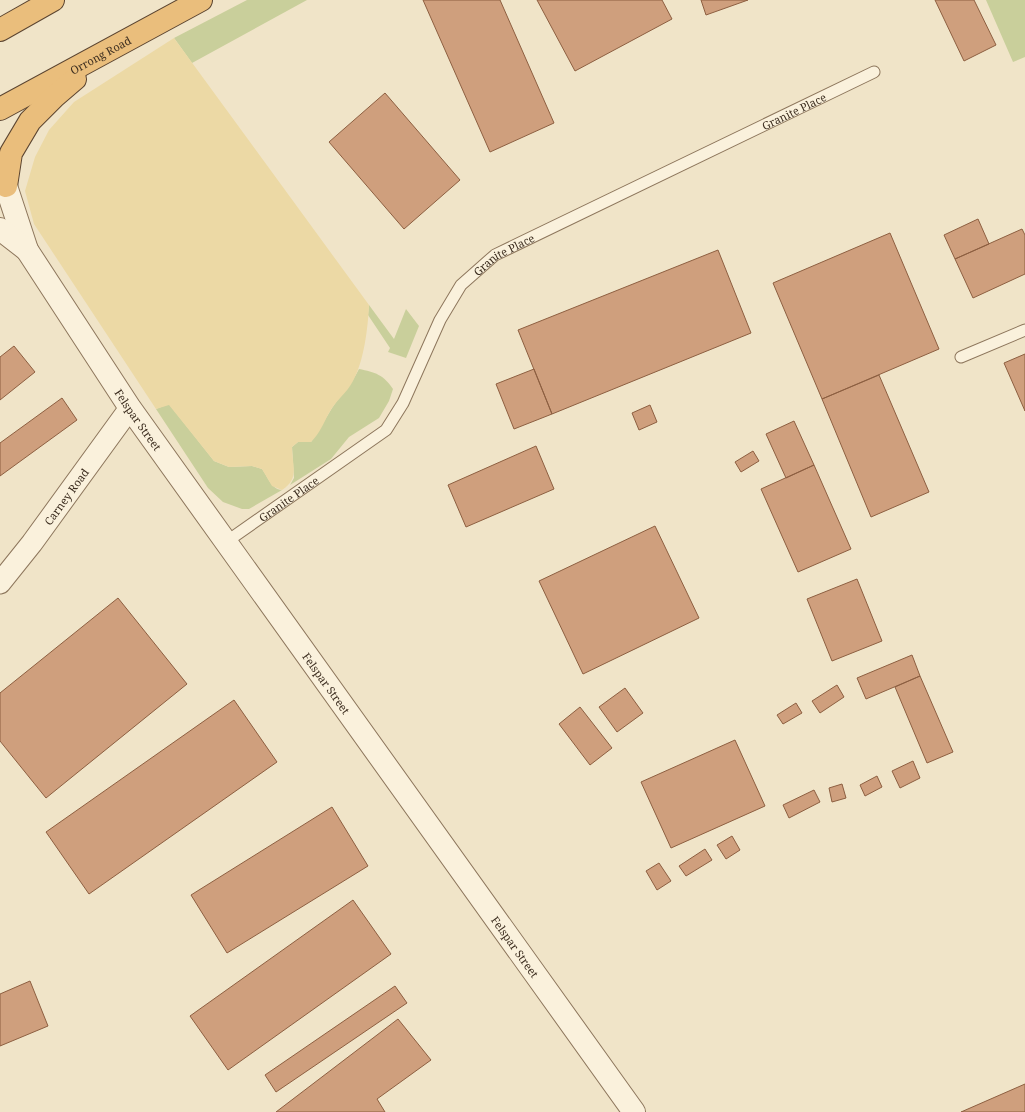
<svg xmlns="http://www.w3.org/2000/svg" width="1025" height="1112" viewBox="0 0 1025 1112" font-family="'Noto Serif',serif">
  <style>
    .green { fill: #c9cf9b }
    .sand { fill: #ecd9a5 }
    .building { fill: #cf9f7d; stroke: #8d5f41 }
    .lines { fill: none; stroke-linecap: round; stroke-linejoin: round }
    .service-casing { stroke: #8d765c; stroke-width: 13 }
    .minor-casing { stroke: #8d765c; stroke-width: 23 }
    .tertiary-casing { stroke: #8d765c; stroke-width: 24 }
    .trunk-casing { stroke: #5b4430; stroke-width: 24 }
    .service { stroke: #faf1dc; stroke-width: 11 }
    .minor { stroke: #faf1dc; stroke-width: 21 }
    .tertiary { stroke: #faf1dc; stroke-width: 22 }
    .trunk { stroke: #eabe7c; stroke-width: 22 }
    .labels { text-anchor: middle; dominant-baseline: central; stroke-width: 3; stroke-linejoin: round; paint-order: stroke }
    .street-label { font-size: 11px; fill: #3d2e20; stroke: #f7eed8 }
  </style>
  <rect width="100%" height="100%" fill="#f0e4c8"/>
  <path class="green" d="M247,0H307L192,63L174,38Z
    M986,0H1025V57L1013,62Z
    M369,305L394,339L406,309L419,326L406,358L388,352L390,348L368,315Z
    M359,369C375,372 384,375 393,389L389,401L379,418L349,437L331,459L290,485L294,478L292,447L298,442H311C318,432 323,423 329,413C338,397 351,386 359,369Z
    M169,404L214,461L229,467L252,466L262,469C268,477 271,489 282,490L249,509H242L223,502L208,488L156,409Z"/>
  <path class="sand" d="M174,38L369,305C368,328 364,361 353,381C347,393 335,401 329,413C323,424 320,433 311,442H298L292,447C292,465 300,479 282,490L272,486L262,469L252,466L229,467L214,461L169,405L156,409L34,224L25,191L35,157L49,130L74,102Z"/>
  <path class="building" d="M423,0H500L554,123L490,152Z
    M537,0H662L672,19L575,71Z
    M701,0H748L706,15Z
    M935,0H974L996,45L964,61Z
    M385,93L460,180L404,229L329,142Z
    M978,219L989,244L955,259L944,235Z
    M1022,229L1025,235V274L973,298L955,259Z
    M890,233L939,349L822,399L773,283Z
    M718,250L751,333L552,414L518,330Z
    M14,346L35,372L0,400V357Z
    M1025,354V411L1004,363Z
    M534,369L552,414L514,429L496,384Z
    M879,375L929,492L871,517L822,399Z
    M62,398L77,420L0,476V443Z
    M650,405L657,422L639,430L632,413Z
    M794,421L814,465L786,478L766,434Z
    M536,446L554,489L466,527L448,485Z
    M753,451L759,461L741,472L735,462Z
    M814,465L851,549L798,572L761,489Z
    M655,526L699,618L583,674L539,581Z
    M857,579L882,641L832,661L807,599Z
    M118,598L187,684L46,798L0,741V693Z
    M912,655L920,676L866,699L857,678Z
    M920,676L953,752L927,763L895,687Z
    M837,685L844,697L820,713L812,701Z
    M625,688L643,713L617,732L599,707Z
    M234,700L277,762L89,894L46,832Z
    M796,703L802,713L783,724L777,715Z
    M580,707L612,748L590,765L559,724Z
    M735,740L765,806L671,848L641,782Z
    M913,761L920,778L900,788L892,771Z
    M877,776L882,787L865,796L860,785Z
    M842,784L846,798L832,802L829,788Z
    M814,790L820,802L789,818L783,805Z
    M332,807L368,866L227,953L191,895Z
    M732,836L740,850L726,859L717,845Z
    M705,849L712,860L686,876L679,866Z
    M659,863L671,881L657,890L646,871Z
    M353,900L391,954L228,1070L190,1016Z
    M30,981L48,1026L0,1046V994Z
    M395,986L407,1003L276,1092L265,1075Z
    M398,1019L431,1060L377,1099L385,1112H276Z
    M1025,1084V1112H961Z"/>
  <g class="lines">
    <defs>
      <g id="service">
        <path d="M961,357L1025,330"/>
        <path id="s1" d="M226,542L386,430L403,403L440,320L461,285L495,255L874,72"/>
      </g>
      <g id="minor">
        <path id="s2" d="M0,583L32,543L130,408"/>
      </g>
      <g id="tertiary">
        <path id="s3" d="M0,177L6,186L27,250L130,408L634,1112"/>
        <path d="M0,229L27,250"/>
      </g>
      <g id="trunk">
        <path d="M0,30L53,0"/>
        <path id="s4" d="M0,109L201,0"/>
        <path d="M6,186L11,153L30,121L54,97L75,79"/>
      </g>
    </defs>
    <use href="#service" class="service-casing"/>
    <use href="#minor" class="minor-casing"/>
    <use href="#tertiary" class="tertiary-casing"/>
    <use href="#trunk" class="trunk-casing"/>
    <use href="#service" class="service"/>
    <use href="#minor" class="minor"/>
    <use href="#tertiary" class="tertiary"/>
    <use href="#trunk" class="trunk"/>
  </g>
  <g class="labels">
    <g class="street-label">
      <text stroke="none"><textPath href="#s4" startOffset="114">Orrong Road</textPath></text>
      <text stroke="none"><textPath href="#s1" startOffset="736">Granite Place</textPath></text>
      <text stroke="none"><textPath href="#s1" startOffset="412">Granite Place</textPath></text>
      <text stroke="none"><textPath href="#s3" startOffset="281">Felspar Street</textPath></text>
      <text stroke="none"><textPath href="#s2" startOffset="109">Carney Road</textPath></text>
      <text stroke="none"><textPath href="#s1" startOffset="76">Granite Place</textPath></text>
      <text stroke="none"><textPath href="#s3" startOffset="605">Felspar Street</textPath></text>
      <text stroke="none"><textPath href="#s3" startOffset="929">Felspar Street</textPath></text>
    </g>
  </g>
</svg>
